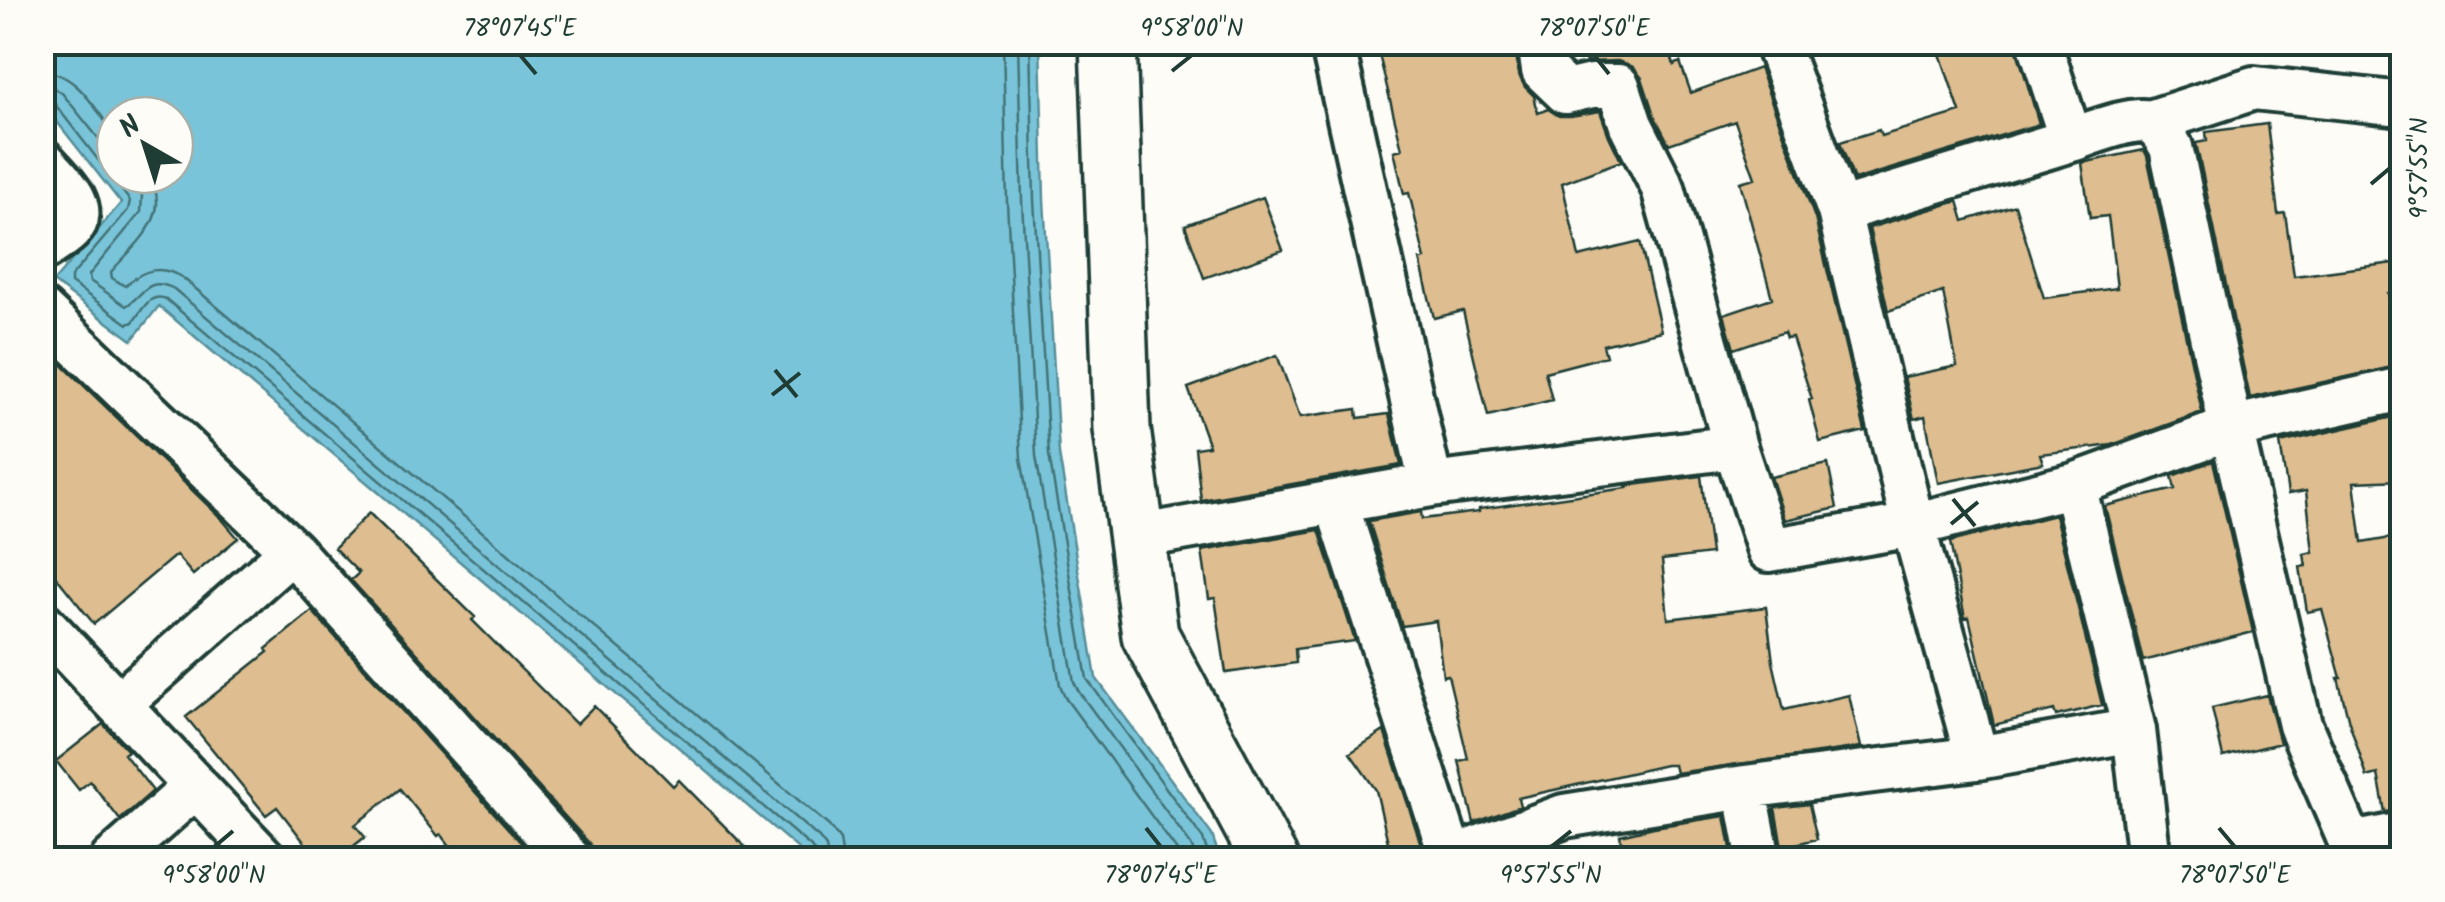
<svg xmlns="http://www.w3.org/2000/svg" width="2445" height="902" viewBox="0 0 2445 902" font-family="Kalam,sans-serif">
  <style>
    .water { fill: #7ac4da; stroke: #568e98; stroke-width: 2.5; fill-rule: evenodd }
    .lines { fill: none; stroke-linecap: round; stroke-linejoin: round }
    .shore { stroke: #437376; stroke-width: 2.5 }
    .building { fill: #debd90; stroke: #1f3d34; stroke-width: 2.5 }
    .street-casing { stroke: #1f3d34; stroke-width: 50 }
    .secondary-casing { stroke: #1f3d34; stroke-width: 62 }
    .street { stroke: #fdfcf7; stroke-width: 42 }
    .secondary { stroke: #fdfcf7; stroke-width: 55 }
    .ticks { fill: none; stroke: #1f3d34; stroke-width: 4 }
    .neatline { fill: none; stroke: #1f3d34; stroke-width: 4 }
    .ticks-label { font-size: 25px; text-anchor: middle; fill: #1f3d34 }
  </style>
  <rect width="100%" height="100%" fill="#fdfcf7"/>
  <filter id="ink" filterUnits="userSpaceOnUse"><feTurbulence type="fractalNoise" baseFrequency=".01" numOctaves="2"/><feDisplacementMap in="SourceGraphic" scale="20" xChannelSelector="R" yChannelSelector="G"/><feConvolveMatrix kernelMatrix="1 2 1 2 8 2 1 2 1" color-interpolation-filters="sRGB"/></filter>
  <g filter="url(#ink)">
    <path class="water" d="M43,42L1040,43L1044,200L1059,454L1096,678L1212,835L1220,859H810L159,306L132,340L53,282L121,203L43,104ZM115,115H175V175H115Z"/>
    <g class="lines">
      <path class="shore" d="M1003,42L1007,202L1021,458L1060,685L1066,699L1178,852L1181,860
        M1018,42L1022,201L1036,456L1074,682L1079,692L1191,845L1197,860
        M1030,42L1034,200L1049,455L1087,679L1203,839L1210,860
        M42,71C77,72 96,110 115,135
        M42,86L54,88L62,93L115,159
        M42,99L54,103L130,201L128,210L71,277V283L128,324L133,322C142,311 149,292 166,299L811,847L815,853V860
        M128,175L142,195L141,212L89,275L90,281L126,306C144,295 147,275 174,289L819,838L826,847L828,860
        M147,175C176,214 136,243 111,272L112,278L125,286C143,269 161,264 183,278L829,826L840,840L843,860"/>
    </g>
    <path class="building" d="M1376,42H1514L1519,75L1525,87L1534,96L1538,113L1548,109L1559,116H1571L1600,111L1609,136L1621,161L1562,183L1579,257L1640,242L1661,331L1603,345L1606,356L1545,372L1552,400L1488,416L1463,311L1434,318L1420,260L1425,259L1409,193L1404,194L1394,151L1402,149Z
      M1579,42H1667L1674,65L1680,62L1691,93L1759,68L1815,218L1865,431L1820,442L1809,400L1812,399L1792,337L1786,338L1784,332L1734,349L1724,314L1772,298L1740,182L1755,178L1735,121L1669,144L1654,115L1642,78L1633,67L1618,61L1586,62Z
      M1954,42H2015L2039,124L1854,180L1840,142L1879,130L1881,136L1960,112L1938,48Z
      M2267,124L2278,214L2285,213L2294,276L2402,262V291L2388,293L2402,365L2250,398L2196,143L2207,141L2206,132Z
      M2144,150L2147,156L2202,412L2112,445L2040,454L2043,463L1938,483L1925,416L1914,419L1904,377L1957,366L1943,292L1888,311L1869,228L1958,201L1964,221L2015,205L2044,298L2117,288L2108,216L2090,218L2082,163Z
      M1263,197L1283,250L1204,278L1185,225Z
      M47,350L220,517L238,538L193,575L176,555L94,624L42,559V353Z
      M1277,355L1300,417L1357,409L1358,418L1389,414L1401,465L1201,500L1195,448L1209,446L1188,388Z
      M2402,415V480L2354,482L2362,543L2402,536V594L2394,595L2402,626V810L2385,812L2378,774L2367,777L2349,722L2338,678H2341L2322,609L2307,612L2300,567L2306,566L2304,554L2313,552L2306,491L2288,494L2280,443Z
      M2213,461L2253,632L2143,661L2105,506L2175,489L2172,476Z
      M1828,464L1837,508L1785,520L1771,477Z
      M1701,476L1711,554L1662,560L1668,619L1766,607L1773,662L1784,710L1849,695L1861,747L1676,773L1674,765H1666L1518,798L1520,806L1474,823L1459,761L1468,759L1448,675L1443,676L1436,621L1402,626L1369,521L1421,512L1422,519L1479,512V509L1627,488L1626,486Z
      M369,513L475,617L472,620L576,724L594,706L673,786L679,780L758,860H600L589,843L351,580L359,573L334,548Z
      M2055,515L2102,705L2056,716L2054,710L1994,725L1969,617L1965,618L1950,542Z
      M1319,530L1355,641L1295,649L1296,663L1226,673L1215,598L1209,599L1202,551Z
      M312,611L523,845L505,860H461L441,834L438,836L400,789L355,825L365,837L336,860H318L277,807L266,815L186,717L268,652L266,649Z
      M2267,695L2280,743L2223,757L2212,708Z
      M103,724L128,751L124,754L153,791L120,820L90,781L79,790L56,761Z
      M1384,731L1426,860H1392L1376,790L1350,753Z
      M1809,804L1817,839L1782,847L1775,808Z
      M1725,816L1733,859L1625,860L1620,835L1654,827Z"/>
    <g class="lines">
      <defs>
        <path id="street" d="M1332,42L1431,485
          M1539,42L1543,70L1566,92L1592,86H1618L1631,125L1663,188L1735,447
          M2039,42L2071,140C2089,134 2134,116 2150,122C2161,127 2165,137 2171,147L2231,428L2300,725L2358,860
          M2150,122L2254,88L2402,104
          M42,160C57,177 93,207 70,230C62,238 51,244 42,250
          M1839,211L2071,140
          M42,311L292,551L570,860
          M2074,485L2231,428L2402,389
          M1336,502L1452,860
          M1136,537L1431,485L1735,447L1769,550L1913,525L2074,485L2134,730L2149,860
          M42,623L265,860
          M119,704L292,551
          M1977,758L2134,730
          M2351,844L2402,834
          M1451,858L1564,816L1745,787
          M112,860L196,786
          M1759,860L1745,787L1977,758L1913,525L1839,211L1776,42"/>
        <path id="secondary" d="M1108,42L1122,429L1150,635L1270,860"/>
      </defs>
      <use href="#street" class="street-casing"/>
      <use href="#secondary" class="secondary-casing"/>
      <use href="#street" class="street"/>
      <use href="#secondary" class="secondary"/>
    </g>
  </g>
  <path class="ticks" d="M520,55L536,74M1594,55L1609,74M1172,71L1192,55M2371,184L2390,168M775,370L797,397M772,395L800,373M1953,499L1975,526M1951,524L1978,502M1146,828L1161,847M2219,828L2235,847M214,847L233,831M1551,847L1571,831"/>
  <rect width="2445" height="902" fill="none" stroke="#fdfcf7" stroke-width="110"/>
  <g transform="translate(145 145) rotate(321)"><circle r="48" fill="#fdfcf7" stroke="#a4b0a9" stroke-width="2.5"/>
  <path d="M0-8L18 38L0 25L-18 38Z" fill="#1f3d34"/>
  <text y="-15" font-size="28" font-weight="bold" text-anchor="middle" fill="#1f3d34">N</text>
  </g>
  <rect x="55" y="55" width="2335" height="792" class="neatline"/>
  <g class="ticks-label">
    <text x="520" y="36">78°07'45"E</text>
    <text x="1192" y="36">9°58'00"N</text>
    <text x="1594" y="36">78°07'50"E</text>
    <text transform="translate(2418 168) rotate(-90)" y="9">9°57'55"N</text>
    <text x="214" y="883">9°58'00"N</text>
    <text x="1161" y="883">78°07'45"E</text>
    <text x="1551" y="883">9°57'55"N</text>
    <text x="2235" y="883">78°07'50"E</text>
  </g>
</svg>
